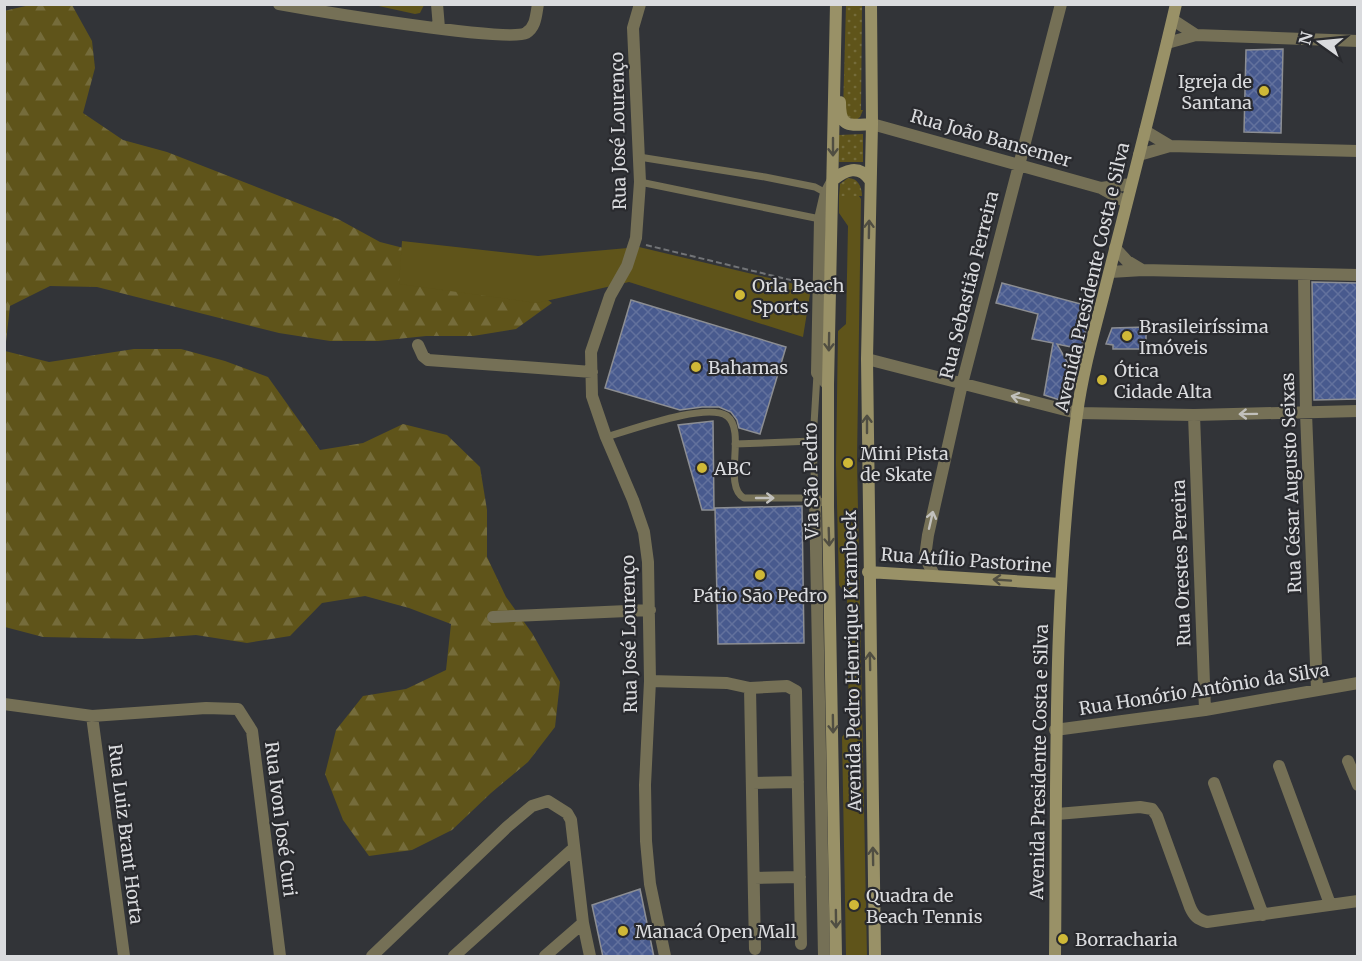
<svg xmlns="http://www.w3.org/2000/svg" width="1362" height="961" viewBox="0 0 1362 961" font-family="Merriweather,serif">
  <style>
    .grass { fill: url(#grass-dots) }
    .forest { fill: url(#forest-firs) }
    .park { fill: #5f541a }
    .building { fill: url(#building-cross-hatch); stroke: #8c8e93; stroke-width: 1.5 }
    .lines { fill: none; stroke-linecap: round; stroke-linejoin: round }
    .path { stroke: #727477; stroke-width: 2; stroke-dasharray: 6 3; stroke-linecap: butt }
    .lane { stroke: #757056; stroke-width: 7 }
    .street { stroke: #757056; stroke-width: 12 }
    .secondary { stroke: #999167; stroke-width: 12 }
    .oneway { stroke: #504e42 }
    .oneway2 { stroke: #c1c0bc }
    .poi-dot { fill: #cfb837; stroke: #292a2e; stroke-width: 2 }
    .labels { text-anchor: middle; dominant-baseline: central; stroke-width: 4.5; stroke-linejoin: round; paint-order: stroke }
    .poi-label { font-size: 18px; fill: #dadbde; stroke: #292a2e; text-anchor: start }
    .street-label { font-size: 18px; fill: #dadbde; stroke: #292a2e }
  </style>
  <defs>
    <pattern id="grass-dots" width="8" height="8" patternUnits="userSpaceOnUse" patternTransform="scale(1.5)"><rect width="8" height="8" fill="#5f541a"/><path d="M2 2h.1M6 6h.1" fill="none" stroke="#756c3b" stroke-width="1.8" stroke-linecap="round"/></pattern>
    <pattern id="forest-firs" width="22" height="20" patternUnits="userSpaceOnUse" patternTransform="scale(1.5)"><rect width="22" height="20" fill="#5f541a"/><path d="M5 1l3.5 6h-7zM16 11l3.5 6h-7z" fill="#756c3b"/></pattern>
    <pattern id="building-cross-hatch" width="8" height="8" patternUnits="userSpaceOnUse" patternTransform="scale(1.5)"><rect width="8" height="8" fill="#485a8e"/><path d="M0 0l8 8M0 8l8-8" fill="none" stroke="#62719d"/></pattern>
  </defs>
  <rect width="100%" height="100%" fill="#323438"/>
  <path class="grass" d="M846,5H862L861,110H863L860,117L856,120L846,117L843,111Z
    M863,134V162H839V135Z
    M848,178C858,178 862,187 862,196H839L840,184Z"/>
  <path class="forest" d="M30,5H72L92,41L95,68L83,113L123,140L167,152L338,219L380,242L517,277L552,303L516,329L473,336H426L378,341H330L279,333L97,287L50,286L10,306L5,351L49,362L134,349H181L225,361L268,377L320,450L363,443L403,424L447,435L480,467L487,510V557L506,597L532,633L560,682L555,727L528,762L491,793L452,830L412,850L369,856L343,820L325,774L336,730L363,696L406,689L446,670L451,624L409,608L365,596L322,603L290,636L247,643L196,635L142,639L43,637L5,627L4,11Z"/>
  <path class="park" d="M374,5H424L420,13L415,14Z
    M839,196H859L861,199L857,460L867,956H846L842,737L849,728L847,596L839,585L836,463L838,331L846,324L848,226L839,213Z
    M402,241L538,256L639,247L811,288L803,337L629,282L537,303L399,284Z"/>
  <path class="building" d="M1283,49L1281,133L1244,132L1246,50Z
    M1312,282L1358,283V399L1314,400Z
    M1002,283L1092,307L1081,349L1057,344L1069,365L1063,401L1044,395L1053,343L1032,339L1038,314L996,303Z
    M631,300L786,347L760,434L739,428L737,420L731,412L719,407H702L680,410L605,388Z
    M1146,327V349H1113V345L1106,344L1112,328Z
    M713,421L714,510H702L678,425Z
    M802,506L804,643L718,644L715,508Z
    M640,889L654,957H603L592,905Z"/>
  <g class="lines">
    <path class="path" d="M646,245L807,284"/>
    <path class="lane" d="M639,157L765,177L815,187L826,193
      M640,182L820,219
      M606,437C631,430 706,402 727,416C747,431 722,486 744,498H815L828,506
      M735,444L813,441
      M815,498L813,441L817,374"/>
    <path class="street" d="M279,4C312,10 508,43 526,33C536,27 536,15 538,4
      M437,4L439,28
      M640,4L633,28L640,182L636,238L627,266L610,296L591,352L592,396L606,437L633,500L644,532L648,562L650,681L645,785L646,841L650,884L665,956
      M1173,20L1196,35
      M1167,43L1196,35L1358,41
      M872,124L1101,188L1126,202
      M1145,131L1170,146
      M1139,155L1170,146L1358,151
      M1101,188L1131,184
      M1115,248L1127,261L1142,270
      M1110,272L1143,270L1358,275
      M1304,276L1306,413L1317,689
      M418,345L423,356L428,360L592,372
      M867,359L1077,413L1194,415L1358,411
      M828,385L817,373L820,219L826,193L833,180
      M1194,415L1205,710
      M815,498L824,956
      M934,575L925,557L928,535L962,384L1061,4
      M493,617L650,610
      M650,681L727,683L750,688L755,949
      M750,688L787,686L796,691L801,944
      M4,704L92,716L206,708L238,709L252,731L280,956
      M92,716L124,956
      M1055,730L1205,710L1358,683
      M1348,761L1358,785
      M1279,766L1330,904
      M752,783L798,782
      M1214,783L1263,915
      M1057,814L1140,807L1152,809L1157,816L1190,907C1194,916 1197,919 1207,922L1358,901
      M754,878L800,877
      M372,956L507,827L532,806L548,801L567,813L571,820L583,923L590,956
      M454,956L574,848
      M545,956L583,923"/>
    <path class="secondary" d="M836,4L828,385V506L836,956
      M871,4L872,124L867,359L875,956
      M840,102C840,129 849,125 872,124
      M833,180C845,170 859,164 870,180
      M868,572L1061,584
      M1055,956C1057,776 1052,594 1077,414C1083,367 1098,319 1109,273C1132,183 1155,94 1176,4"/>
  </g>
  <defs><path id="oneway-shaft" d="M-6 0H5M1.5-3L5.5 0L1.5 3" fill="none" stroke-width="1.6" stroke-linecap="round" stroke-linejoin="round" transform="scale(1.5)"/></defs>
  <g class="oneway">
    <use href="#oneway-shaft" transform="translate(833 147) rotate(90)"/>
    <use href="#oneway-shaft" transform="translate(869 229) rotate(-89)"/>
    <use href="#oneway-shaft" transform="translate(829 342) rotate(91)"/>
    <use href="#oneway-shaft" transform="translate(867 424) rotate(-90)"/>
    <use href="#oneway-shaft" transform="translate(829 537) rotate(88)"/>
    <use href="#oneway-shaft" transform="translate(1002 580) rotate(-176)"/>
    <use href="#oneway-shaft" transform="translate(870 661) rotate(-91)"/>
    <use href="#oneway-shaft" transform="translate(833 724) rotate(89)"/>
    <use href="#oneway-shaft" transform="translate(873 856) rotate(-91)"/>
    <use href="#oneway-shaft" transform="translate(836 919) rotate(89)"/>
  </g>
  <g class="oneway2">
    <use href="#oneway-shaft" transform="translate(1020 398) rotate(-166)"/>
    <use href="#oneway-shaft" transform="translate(1248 414) rotate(179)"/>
    <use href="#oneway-shaft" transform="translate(765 498)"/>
    <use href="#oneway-shaft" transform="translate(931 520) rotate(-77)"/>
  </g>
  <g class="poi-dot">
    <circle cx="1264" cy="91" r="6"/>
    <circle cx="740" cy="295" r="6"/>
    <circle cx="1127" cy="336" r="6"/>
    <circle cx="696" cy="367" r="6"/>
    <circle cx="1102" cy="380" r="6"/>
    <circle cx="848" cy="463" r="6"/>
    <circle cx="702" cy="468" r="6"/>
    <circle cx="760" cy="575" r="6"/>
    <circle cx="854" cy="905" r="6"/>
    <circle cx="623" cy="931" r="6"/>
    <circle cx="1063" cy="939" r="6"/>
  </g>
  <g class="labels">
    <g class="poi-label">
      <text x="1252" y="81" text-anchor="end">Igreja de<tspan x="1252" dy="21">Santana</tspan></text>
      <text x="752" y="285">Orla Beach<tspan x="752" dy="21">Sports</tspan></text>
      <text x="1139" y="326">Brasileiríssima<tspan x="1139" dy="21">Imóveis</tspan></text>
      <text x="708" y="367">Bahamas</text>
      <text x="1114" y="370">Ótica<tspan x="1114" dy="21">Cidade Alta</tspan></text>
      <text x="860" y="453">Mini Pista<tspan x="860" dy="21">de Skate</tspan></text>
      <text x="714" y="468">ABC</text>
      <text x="760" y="595" text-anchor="middle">Pátio São Pedro</text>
      <text x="866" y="895">Quadra de<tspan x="866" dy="21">Beach Tennis</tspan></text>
      <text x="635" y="931">Manacá Open Mall</text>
      <text x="1075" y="939">Borracharia</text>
    </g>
    <g class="street-label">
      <text transform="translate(618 131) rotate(-91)">Rua José Lourenço</text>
      <text transform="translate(991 138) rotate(16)">Rua João Bansemer</text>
      <text transform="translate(1092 277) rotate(-77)">Avenida Presidente Costa e Silva</text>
      <text transform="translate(969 285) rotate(-76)">Rua Sebastião Ferreira</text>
      <text transform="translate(811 481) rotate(-91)">Via São Pedro</text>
      <text transform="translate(1291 483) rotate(-92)">Rua César Augusto Seixas</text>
      <text transform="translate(966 560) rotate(4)">Rua Atílio Pastorine</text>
      <text transform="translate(1181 563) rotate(-92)">Rua Orestes Pereira</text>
      <text transform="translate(629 634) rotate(-91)">Rua José Lourenço</text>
      <text transform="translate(852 661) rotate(-91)">Avenida Pedro Henrique Krambeck</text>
      <text transform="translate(1204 689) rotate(-9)">Rua Honório Antônio da Silva</text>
      <text transform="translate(1039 762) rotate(-89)">Avenida Presidente Costa e Silva</text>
      <text transform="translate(281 819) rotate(83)">Rua Ivon José Curi</text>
      <text transform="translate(126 834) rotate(83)">Rua Luiz Brant Horta</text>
    </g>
  </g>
  <rect width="1362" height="961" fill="none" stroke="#dadbde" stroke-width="12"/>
  <g transform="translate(1320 42) rotate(285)" stroke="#292a2e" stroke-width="4.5" paint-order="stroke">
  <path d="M0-4.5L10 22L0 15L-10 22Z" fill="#dadbde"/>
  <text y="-9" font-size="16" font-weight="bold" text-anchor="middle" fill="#dadbde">N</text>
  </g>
</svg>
